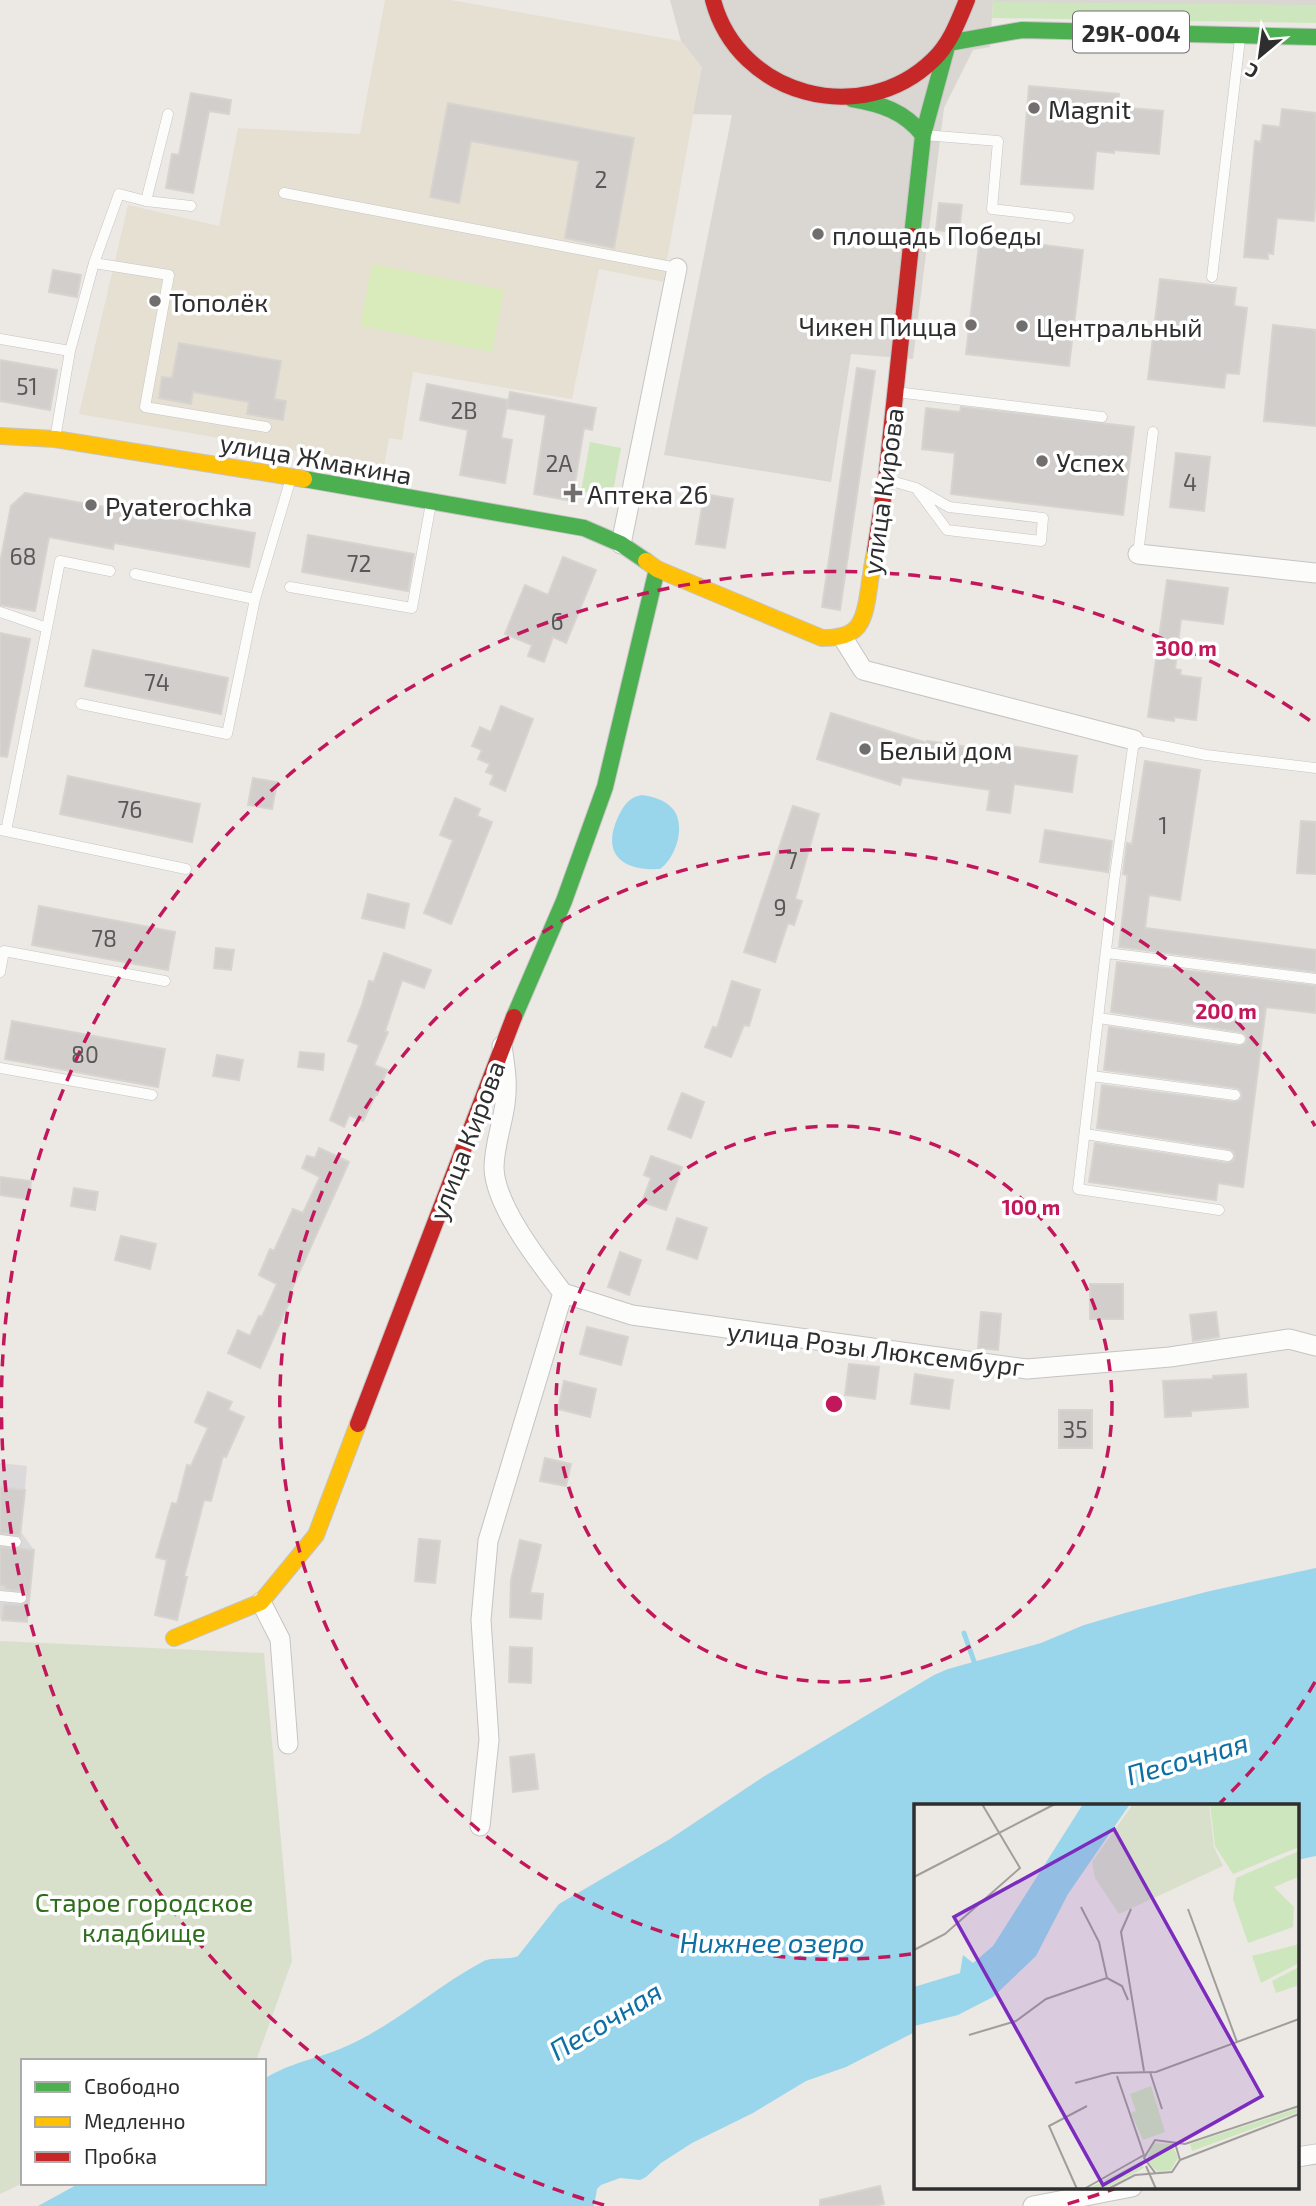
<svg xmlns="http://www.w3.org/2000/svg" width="1316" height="2206" viewBox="0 0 1316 2206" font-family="'Exo 2',sans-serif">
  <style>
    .industrial { fill: #dcd9db }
    .education { fill: #e6e0d3 }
    .green { fill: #cee6be }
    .cemetery { fill: #d8e0cc }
    .pitch { fill: #d9eabb }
    .plaza { fill: #dad6d2 }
    .water { fill: #99d6ec }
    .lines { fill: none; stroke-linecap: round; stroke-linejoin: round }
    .stream { stroke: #99d6ec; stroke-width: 5 }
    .building { fill: #d1cecb; stroke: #d7d4d0; stroke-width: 2 }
    .lane-casing { stroke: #c5c4c5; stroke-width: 11 }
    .street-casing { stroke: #c5c4c5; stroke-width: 21 }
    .fast-casing { stroke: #c5c4c5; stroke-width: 18 }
    .slow-casing { stroke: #c5c4c5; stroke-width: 18 }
    .jam-casing { stroke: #c5c4c5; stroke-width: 18 }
    .lane { stroke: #fcfcfb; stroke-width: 10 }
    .street { stroke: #fcfcfb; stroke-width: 19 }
    .fast { stroke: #4caf50; stroke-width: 16 }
    .slow { stroke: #ffc107; stroke-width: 16 }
    .jam { stroke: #c62828; stroke-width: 16 }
    .ring { fill: none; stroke: #c2185b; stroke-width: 3.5; stroke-dasharray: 12 9 }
    .poi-dot { fill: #706f6e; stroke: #fff; stroke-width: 2.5 }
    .labels { text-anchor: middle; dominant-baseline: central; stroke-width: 7; stroke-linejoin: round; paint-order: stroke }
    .number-label { font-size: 23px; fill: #585857 }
    .shield { fill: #fff; stroke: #6d6d6d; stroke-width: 2 }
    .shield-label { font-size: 24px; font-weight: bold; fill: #2e2e2e }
    .poi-label { font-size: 26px; fill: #2e2e2e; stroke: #fff; text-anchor: start }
    .street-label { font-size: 26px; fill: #2e2e2e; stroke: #fff }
    .park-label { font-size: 26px; fill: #2c6e1b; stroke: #fff }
    .water-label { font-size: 28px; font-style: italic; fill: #0d6fa3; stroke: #fff }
    .inset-road { fill: none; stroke: #a09e9b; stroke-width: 2 }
    .view { fill: #7b2cbf; fill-opacity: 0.15; stroke: #7b2cbf; stroke-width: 3.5 }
    .inset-edge { fill: none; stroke: #2e2e2e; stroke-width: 3.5 }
    .centre { fill: #c2185b; stroke: #fff; stroke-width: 3.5 }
    .ring-label { font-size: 21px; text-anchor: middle; font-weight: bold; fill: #c2185b; stroke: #fff; stroke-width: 7; stroke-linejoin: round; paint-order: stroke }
  </style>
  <rect width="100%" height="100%" fill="#ece8e4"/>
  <path class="industrial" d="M0,1463L27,1466L21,1532L34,1550L27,1622L0,1619Z"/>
  <path class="education" d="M385,0H451L681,41L702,67L663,282L599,269L572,399L413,372L402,440L389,438L384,466L79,414L128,205L219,226L238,128L360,134Z"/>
  <path class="green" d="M993,0H1316V23L992,18Z
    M590,442L621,448L612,497L581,491Z"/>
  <path class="cemetery" d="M0,1641L264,1653L292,1961L256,2061H23V2183L0,2194Z"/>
  <path class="pitch" d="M372,264L504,290L492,352L360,326Z"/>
  <path class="plaza" d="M670,0H993L990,47L973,50L944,108L913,359L851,354L831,482L664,455L732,115L693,114L702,67L681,41Z
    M995,0H1316V5L995,2Z"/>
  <path class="water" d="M642,795C653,797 664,799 672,808C687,824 676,858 660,869C622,871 601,854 618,817C624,805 629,797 642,795Z
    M1316,1568V1856L1297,1860V1805H915V2032L846,2067L806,2081L753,2113L692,2143L661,2163L646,2177L640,2180L620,2178L601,2185L597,2189L594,2206H38L80,2183H264V2079C290,2062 322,2058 349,2045C397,2023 436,1987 482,1962C492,1956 506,1961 518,1956L559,1904L670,1839L763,1777L934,1675L948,1669L1041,1643L1084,1625L1125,1613L1210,1591Z"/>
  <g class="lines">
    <path class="stream" d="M964,1633L976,1667"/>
  </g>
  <path class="building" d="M1029,86L1119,94L1118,107L1163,111L1159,154L1114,150V153L1096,151L1093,189L1021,184Z
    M191,93L231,100L229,114L209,111L193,193L166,188L172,154L179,155Z
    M448,103L634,138L614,248L565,238L579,161L471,141L459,203L430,197Z
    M1282,109L1316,113V194L1314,221L1277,218L1273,254L1268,253V259L1244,257L1255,141L1261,142L1263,125L1280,127Z
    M939,203L962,205L959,233L936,230Z
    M980,237L1083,250L1069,366L966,354Z
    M53,270L81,275L77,297L49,292Z
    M1160,279L1236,288L1234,306L1247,308L1239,374L1226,373L1224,388L1148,379Z
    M1273,325L1316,330V426L1264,421Z
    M179,343L281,361L274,399L286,401L283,420L247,414L249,402L193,392L191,404L159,398L162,377L172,378Z
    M0,360L57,370L50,410L0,401Z
    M857,368L875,371L840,610L822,607Z
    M427,384L508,400L501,438L512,440L505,483L460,475L468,430L420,420Z
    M510,392L596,408L592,430L584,428L572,501L534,494L546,415L507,408Z
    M961,407L1134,427L1123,515L951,494L955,453L922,449L926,408L960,412Z
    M1176,453L1210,457L1204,511L1170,507Z
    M25,493L255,533L249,567L114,543L113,549L49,537L35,611L0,605V563L11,506Z
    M704,494L733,499L725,548L696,544Z
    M308,535L414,554L408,591L302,572Z
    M563,557L596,570L566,643L553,637L544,662L528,656L532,645L505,634L525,585L548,595Z
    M1167,580L1228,588L1223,624L1181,619L1175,669L1181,670L1180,675L1201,678L1196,720L1174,717V721L1148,717Z
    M0,633L30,639L7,757L0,756Z
    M93,650L228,678L221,714L85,686Z
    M501,706L533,719L505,791L490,784L494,775L486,772L490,764L478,759L482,750L472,746L480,727L491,732Z
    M831,713L927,743V741L996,751L997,744L1077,756L1072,792L1014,784L1010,813L987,810L990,790L902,777L900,785L817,759Z
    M1145,761L1200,770L1180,900L1149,895L1145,928L1316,950V972L1119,947L1127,880V875L1123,874L1127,843L1132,844Z
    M68,776L200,804L192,842L60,814Z
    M253,778L277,782L272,809L248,805Z
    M455,798L480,809L477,816L492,822L451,924L424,913L453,840L440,835Z
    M793,806L819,814L795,899L802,901L794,925L788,923L775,962L744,952Z
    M1301,821L1316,822V874L1297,873Z
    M1045,830L1112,841L1108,872L1040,862Z
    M368,894L409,904L404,928L362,918Z
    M39,906L175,932L168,970L32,945Z
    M216,948L234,950L231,970L214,968Z
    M384,953L431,970L424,988L402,980L385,1031L388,1032L374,1065L387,1070L377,1095L376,1094L363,1121L349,1115L344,1127L330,1120L359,1045L348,1041L362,1005L369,981L374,982Z
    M1117,962L1316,986V1013L1266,1007L1243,1187L1218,1183L1216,1200L1089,1182L1095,1143L1227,1163L1233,1161L1235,1156L1233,1151L1229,1149L1097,1128L1102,1085L1234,1102L1240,1100L1242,1095L1240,1090L1236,1088L1104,1070L1109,1027L1239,1046L1245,1044L1247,1039L1245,1034L1241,1032L1111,1012Z
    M732,981L760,990L749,1026L744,1025L731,1057L705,1047L713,1027L717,1028Z
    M12,1021L165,1049L158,1087L5,1059Z
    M300,1052L324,1054L323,1070L298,1067Z
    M217,1055L243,1060L239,1080L213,1076Z
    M682,1093L704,1102L691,1138L668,1129Z
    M319,1148L349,1162L290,1293L293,1294L260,1368L228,1353L238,1330L250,1336L259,1316L262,1317L277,1284L259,1275L270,1249L274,1251L293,1209L303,1213L320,1177L302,1168L307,1156L315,1158Z
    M651,1156L682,1167L666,1210L642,1202L651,1178L644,1175Z
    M0,1177L31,1181L29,1199L0,1195Z
    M74,1188L98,1192L95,1210L71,1206Z
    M677,1218L707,1228L697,1259L667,1249Z
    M121,1236L156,1244L150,1269L115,1260Z
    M620,1252L641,1260L629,1295L608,1287Z
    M1090,1284H1123V1319H1090Z
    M981,1312L1001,1314L998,1350L978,1348Z
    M1216,1312L1219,1337L1193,1341L1190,1315Z
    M587,1327L628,1337L621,1365L580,1354Z
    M849,1364L879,1367L875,1399L845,1395Z
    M915,1374L953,1380L949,1409L911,1404Z
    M1246,1374L1248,1407L1191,1411V1416L1165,1417L1163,1381L1213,1379V1376Z
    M564,1381L596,1389L590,1417L558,1409Z
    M208,1392L232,1402L228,1410L244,1417L226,1457L223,1456L211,1501L204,1500L184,1577H187L177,1620L155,1615L167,1560L156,1557L172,1503L177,1504L187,1465L191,1466L208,1428L195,1422Z
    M1059,1410H1092V1448H1059Z
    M545,1458L571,1464L566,1486L540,1481Z
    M0,1487L25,1490L20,1536L0,1533Z
    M419,1539L440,1541L435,1583L415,1581Z
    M520,1540L541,1545L530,1593L543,1594L541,1619L510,1617L511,1580Z
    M0,1547L34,1550L27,1622L2,1620L4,1604L23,1605L28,1598L25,1592L5,1589V1586L0,1585Z
    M510,1647L532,1648L531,1683L509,1682Z
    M534,1754L538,1789L513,1792L510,1757Z
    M880,2186L884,2204L874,2206H820V2200Z"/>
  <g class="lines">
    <defs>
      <path id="lane" d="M924,135L998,141L992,209L1069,218
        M284,193L677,268
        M146,201L168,114
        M94,263L169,275L145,407L266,427
        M1212,277L1240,39
        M0,339L70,351
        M896,392L1102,417
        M55,439L70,351L94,263L119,194L146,201L191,206
        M888,480L916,488L949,507L1043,518L1041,541L947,530L916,488
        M1138,554L1153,432
        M135,574L255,599
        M290,587L412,608L431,503
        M0,612L47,628L60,561L110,571
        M81,704L227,734L255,599L291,478
        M0,830L6,831L47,628
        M6,831L186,869
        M1107,953L1316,979
        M0,972L4,951L165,981
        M1099,1018L1240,1039
        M0,1068L152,1095
        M1092,1076L1235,1095
        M1085,1134L1228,1156
        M1219,1210L1078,1189L1114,882L1134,740L1206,755L1316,768
        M0,1540L16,1542
        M0,1596L21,1598"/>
      <path id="street" d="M621,544L677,268
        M1138,554L1316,573
        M843,638L863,670L1134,740
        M502,1046C505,1066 508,1084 505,1104C502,1126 494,1146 494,1168C495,1206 540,1263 563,1293
        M563,1293L632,1315L1027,1369L1170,1357L1289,1339L1316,1346
        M261,1602L280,1639L288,1744
        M480,1826L489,1740L481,1620L488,1541L563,1293
        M1297,2157L1316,2154
        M1033,2206L1132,2187"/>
      <path id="fast" d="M948,43L1022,30L1316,37
        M852,99C881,104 904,111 923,135
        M912,236L923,135L948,43
        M304,479L584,528L621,544L646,561
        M514,1017L564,901L605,787L657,569"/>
      <path id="slow" d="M0,436L55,439L304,479
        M646,561L657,569L822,638C856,638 863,627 868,595C870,581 872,566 875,551
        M174,1638L261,1602L316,1535L358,1424"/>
      <path id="jam" d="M713,0C738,96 862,129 933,60C950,44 958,22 967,0
        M875,551L886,480L912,236
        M358,1424L514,1017"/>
    </defs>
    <use href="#lane" class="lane-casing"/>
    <use href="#street" class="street-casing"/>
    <use href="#fast" class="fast-casing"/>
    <use href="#slow" class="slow-casing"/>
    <use href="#jam" class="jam-casing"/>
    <use href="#lane" class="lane"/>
    <use href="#street" class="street"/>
    <use href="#fast" class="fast"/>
    <use href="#slow" class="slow"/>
    <use href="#jam" class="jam"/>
  </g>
  <g class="ring">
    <circle cx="834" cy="1404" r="278"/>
    <path d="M1315 1682A555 555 0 0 1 1220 1803M911 1954A555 555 0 1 1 1315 1126"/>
    <path d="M1119 2187A833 833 0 0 1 1064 2205M604 2205A833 833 0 1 1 1312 722"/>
  </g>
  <g class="poi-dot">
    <circle cx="1034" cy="108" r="7"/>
    <circle cx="818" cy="234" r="7"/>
    <circle cx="155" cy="301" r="7"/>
    <circle cx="971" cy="325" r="7"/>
    <circle cx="1022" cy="326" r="7"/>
    <circle cx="1042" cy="461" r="7"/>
    <path d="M569.5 482.5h7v7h7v7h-7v7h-7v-7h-7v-7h7z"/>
    <circle cx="91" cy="505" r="7"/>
    <circle cx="865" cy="749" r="7"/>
  </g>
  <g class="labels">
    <g class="number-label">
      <text x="601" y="179">2</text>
      <text x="27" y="386">51</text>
      <text x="464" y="410">2В</text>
      <text x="559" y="463">2А</text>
      <text x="1190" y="482">4</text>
      <text x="23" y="556">68</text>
      <text x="359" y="563">72</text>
      <text x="557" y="621">6</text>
      <text x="157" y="682">74</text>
      <text x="130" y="809">76</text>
      <text x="1163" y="825">1</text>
      <text x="792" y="860">7</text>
      <text x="780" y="907">9</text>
      <text x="104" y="938">78</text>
      <text x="85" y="1054">80</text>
      <text x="1075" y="1429">35</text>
    </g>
    <rect class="shield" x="1073" y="11.5" width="116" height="41" rx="5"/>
    <g class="shield-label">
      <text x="1131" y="32">29К-004</text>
    </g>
    <g class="poi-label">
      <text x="1048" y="108">Magnit</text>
      <text x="832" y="234">площадь Победы</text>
      <text x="169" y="301">Тополёк</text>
      <text x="957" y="325" text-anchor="end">Чикен Пицца</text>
      <text x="1036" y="326">Центральный</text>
      <text x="1056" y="461">Успех</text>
      <text x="587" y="493">Аптека 26</text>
      <text x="105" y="505">Pyaterochka</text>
      <text x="879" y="749">Белый дом</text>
    </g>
    <g class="street-label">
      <text transform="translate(316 458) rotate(10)">улица Жмакина</text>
      <text transform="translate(882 491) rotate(-82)">улица Кирова</text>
      <text transform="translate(466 1140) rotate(-69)">улица Кирова</text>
      <text transform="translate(876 1348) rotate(7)">улица Розы Люксембург</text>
    </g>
    <g class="park-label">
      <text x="144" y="1901">Старое городское<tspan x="144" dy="30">кладбище</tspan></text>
    </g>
    <g class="water-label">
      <text transform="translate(1187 1758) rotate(-16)">Песочная</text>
      <text x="772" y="1942">Нижнее озеро</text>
      <text transform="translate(605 2020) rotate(-31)">Песочная</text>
    </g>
  </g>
  <g transform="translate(914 1804)">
    <rect width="385" height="385" fill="#ece8e4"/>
    <path d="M296,0H385V43L319,70L301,42ZM385,47L384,73L360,83L380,103L379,123L334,139L319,95L322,74ZM385,140V159L347,179L338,152ZM385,163V181L362,189L358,177ZM237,282L251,328L229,336L217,309L222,307L216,290ZM385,304V308L278,347L276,340ZM240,339L258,340L264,354L257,366L244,368L232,356ZM227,357L230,364L190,385H174Z" fill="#cee6be"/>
    <path d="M219,0H295L300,43L309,62L205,110L181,74L178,58Z" fill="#d8e0cc"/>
    <path d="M169,0H216L154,90L122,152L79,193L44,211L0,222V183L46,169L49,151L59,159L79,142Z" fill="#99d6ec"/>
    <path class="inset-road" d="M0,73L141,0M167,103L185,138L193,174M217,105L207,128L230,267M274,105L323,238M0,146L31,130L106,64L68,0M193,174L208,182L214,196M55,231L102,217L132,195L193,174M236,268L248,305M203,272L230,351M161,279L198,269L242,268L385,215M266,356L385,310M232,362L242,385M242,370L230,354L241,336L271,340L385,302M163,385L135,322L173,302M170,385L230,351M194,385L221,371L258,368L266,356L261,339"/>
    <path class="view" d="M200,25L348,292L189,381L40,113Z"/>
    <rect width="385" height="385" class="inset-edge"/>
  </g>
  <circle cx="834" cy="1404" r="10" class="centre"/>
  <g class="ring-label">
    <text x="1186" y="656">300 m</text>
    <text x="1226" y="1019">200 m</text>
    <text x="1031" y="1215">100 m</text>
  </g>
  <rect x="21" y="2059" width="245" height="126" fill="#ffffff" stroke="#ababab" stroke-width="2"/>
  <rect x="35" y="2082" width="35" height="10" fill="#4caf50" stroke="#ababab" stroke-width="2"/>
  <text x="84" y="2094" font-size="21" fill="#2e2e2e">Свободно</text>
  <rect x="35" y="2117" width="35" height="10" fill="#ffc107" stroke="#ababab" stroke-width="2"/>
  <text x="84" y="2129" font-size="21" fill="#2e2e2e">Медленно</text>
  <rect x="35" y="2152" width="35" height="10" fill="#c62828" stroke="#ababab" stroke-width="2"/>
  <text x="84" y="2164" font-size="21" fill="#2e2e2e">Пробка</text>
  <g transform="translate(1260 56) rotate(209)" stroke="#ffffff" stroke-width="5" paint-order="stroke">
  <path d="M0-5L12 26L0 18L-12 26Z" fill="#2e2e2e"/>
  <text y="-10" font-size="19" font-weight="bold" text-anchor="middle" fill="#2e2e2e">С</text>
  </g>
</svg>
